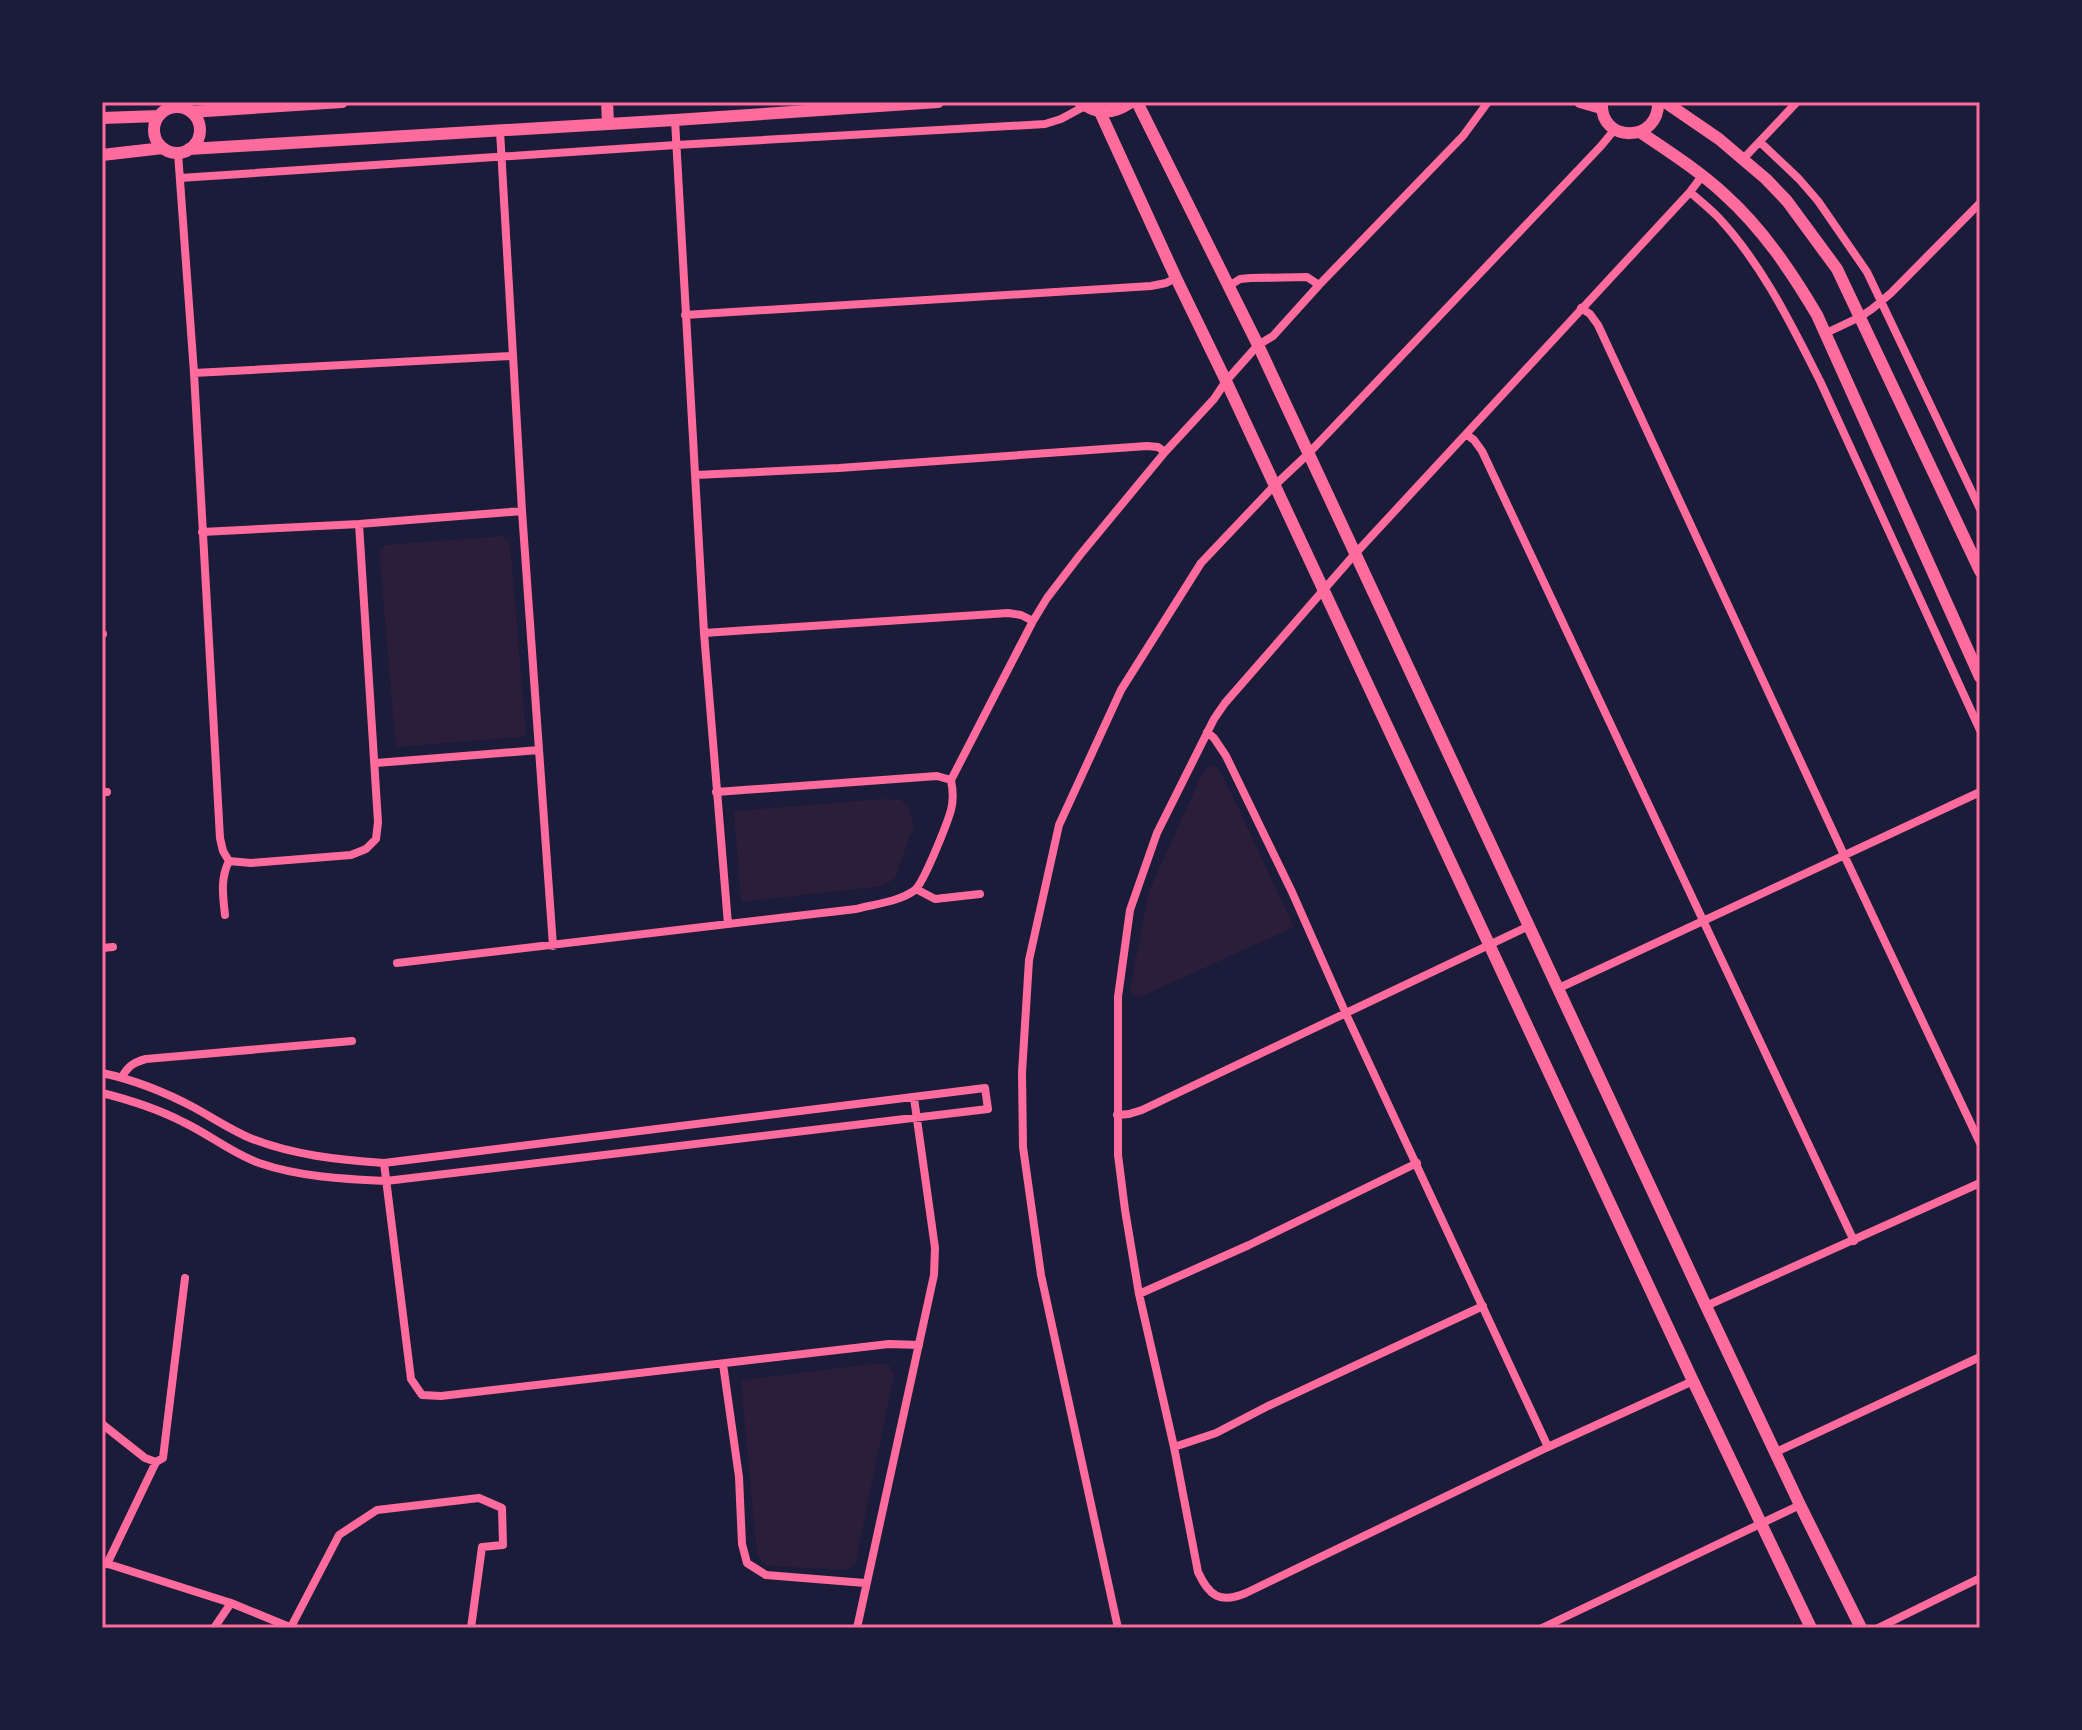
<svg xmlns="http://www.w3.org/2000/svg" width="2082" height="1730" viewBox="0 0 2082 1730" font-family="'IBM Plex Sans',sans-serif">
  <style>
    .green { fill: #2a1e3b }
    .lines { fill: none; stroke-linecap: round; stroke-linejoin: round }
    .minor { stroke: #ff6b9d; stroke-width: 8 }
    .tertiary { stroke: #ff6b9d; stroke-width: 12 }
    .neatline { fill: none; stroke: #ff6b9d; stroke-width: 3 }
  </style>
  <rect width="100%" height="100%" fill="#1b1b3a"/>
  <path class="green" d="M503,536L510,543L526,735L520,737L396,747L379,551L385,545Z
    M1209,765L1218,768L1226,782L1294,927L1138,998L1130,990L1149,891L1203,772Z
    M882,799L901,800L908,806L914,826L895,878L886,884L875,887L741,902L734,811Z
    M879,1363L889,1365L894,1375L855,1565L846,1570L767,1566L757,1555L741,1380Z"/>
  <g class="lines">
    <path class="minor" d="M177,102V107
      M675,120L704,633L728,924
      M500,131L522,511L553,946
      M1760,142L1799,179L1818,201L1867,272L1980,509
      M178,153L194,373L220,838L223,851L229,861L251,863L351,855L366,849L376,839L378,822L359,524
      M1744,158L1797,102
      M180,178L676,145L1045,124L1061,119L1085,106
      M1690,192C1699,200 1709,208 1718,217C1762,264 1791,324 1820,381L1980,730
      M1229,286L1240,279L1251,278L1307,277L1319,285
      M1581,308L1590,314L1598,325L1844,855L1980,1143
      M685,315L1151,286L1166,283L1176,278
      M1826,333L1860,317L1872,309L1891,293L1980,203
      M194,373L512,356
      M1466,434L1474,440L1482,451L1854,1241
      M696,475L839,468L1147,446L1158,447L1165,452
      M202,532L359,524L522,511
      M704,633L1008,613L1021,615L1033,621
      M102,634H103
      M1207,732L1214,738L1226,756L1292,892L1346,1014L1548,1447
      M376,763L539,750
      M102,792H107
      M716,792L937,776L951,780
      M916,889L935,899L980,894
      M225,915C223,896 220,879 229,861
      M102,948L113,947
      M397,963L856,909C874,904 899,902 915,890C924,882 947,824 951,810C954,799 953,790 951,780L1033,621L1047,598L1080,555L1165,452L1214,399L1226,381L1258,345L1273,336L1319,285L1463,136L1488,102
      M1559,988L1980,792
      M102,1073C135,1080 165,1092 195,1108C213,1118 231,1130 250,1138C292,1155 339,1160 384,1163L985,1088L988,1109L386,1181C343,1179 300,1177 259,1163C231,1153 209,1134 183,1122C158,1109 130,1100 102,1093
      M122,1077C128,1066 134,1062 146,1059L352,1041
      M1117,1115L1129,1114L1142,1110L1529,926
      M384,1163L411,1379L422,1395L441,1396L889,1344L919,1345
      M1139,1294L1249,1245L1417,1163
      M1706,1306L1980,1183
      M723,1364L739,1477L742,1544L747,1563L766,1575L865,1583
      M1693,1381L1548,1447L1246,1593C1220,1604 1209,1596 1198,1572L1174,1447L1139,1294L1125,1210L1118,1155V997L1130,910L1157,833L1214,719L1225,703L1354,555L1690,192L1702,176
      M102,1424L145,1458L156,1462L163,1458L185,1278
      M1174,1447L1216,1433L1268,1406L1483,1306
      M1776,1452L1980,1357
      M102,1562L231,1603L292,1628
      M107,1564L156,1462
      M291,1627L339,1535L377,1510L479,1498L502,1508L503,1545L482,1547L471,1628
      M214,1628L231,1603
      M857,1628L934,1275L935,1248L914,1098
      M1118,1628L1041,1275L1023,1147L1022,1073L1029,960L1059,825L1121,690L1201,563L1274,486L1308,454L1601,146L1615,129
      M1542,1628L1800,1505
      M1878,1628L1980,1578"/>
    <path class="tertiary" d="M607,102L608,123
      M1080,102C1097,115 1114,114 1131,102
      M1137,102L1258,345L1706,1306L1800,1505L1861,1628
      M1580,102L1601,108
      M1602,102C1599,144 1660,143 1658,102
      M1665,102L1719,139L1766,179L1787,201L1837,269L1980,571
      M154 130a23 23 0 1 1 46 0a23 23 0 1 1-46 0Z
      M191,112L342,102
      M1100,112L1176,278L1226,381L1693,1381L1811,1628
      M102,118L159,116
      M1640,132C1668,151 1698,170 1724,194C1762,228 1791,271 1817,315L1980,677
      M189,149L675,120L938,102
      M102,155L163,148"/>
  </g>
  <rect width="2082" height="1730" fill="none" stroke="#1b1b3a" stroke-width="208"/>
  <rect x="104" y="104" width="1874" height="1522" class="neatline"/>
</svg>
